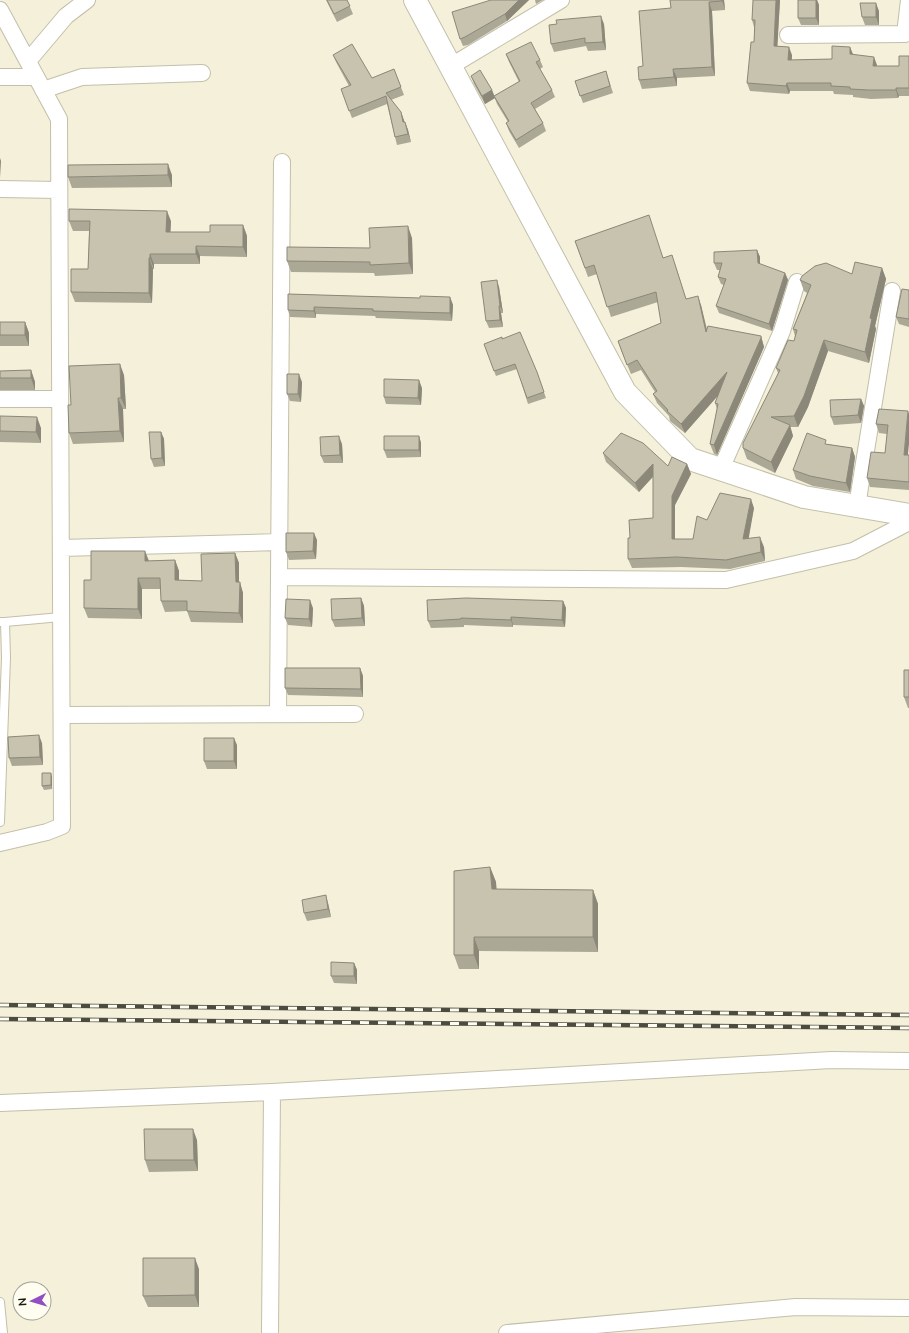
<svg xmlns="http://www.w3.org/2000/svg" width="909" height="1333" viewBox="0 0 909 1333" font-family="Mulish,sans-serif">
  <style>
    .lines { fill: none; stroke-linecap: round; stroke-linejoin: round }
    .lane-casing { stroke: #c3bfaa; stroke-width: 10 }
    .street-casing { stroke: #c3bfaa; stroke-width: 18 }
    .secondary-casing { stroke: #c3bfaa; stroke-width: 24 }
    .lane { stroke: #fff; stroke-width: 8 }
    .street { stroke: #fff; stroke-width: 16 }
    .secondary { stroke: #fff; stroke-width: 22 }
    .rail-casing { stroke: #4c4b40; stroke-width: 4.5 }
    .rail { stroke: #fffdf0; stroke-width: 3; stroke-dasharray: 9; stroke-linecap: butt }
    .wall { fill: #aba896 }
    .shaded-wall { fill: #8b887a }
    .building { fill: #c7c3ae; stroke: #8b887a }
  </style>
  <rect width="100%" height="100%" fill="#f4f0da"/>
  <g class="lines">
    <defs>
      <path id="lane" d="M0,622H5L6,658L0,822
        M5,622L61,617
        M0,1302L3,1333"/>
      <path id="street" d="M0,10L59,119L62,826L47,832L0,843
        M788,35L905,34L909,0
        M28,61L66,16L87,0
        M451,66L561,0
        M0,77H36
        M43,90L82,77L202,73
        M0,189L59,190
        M0,399H60
        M721,469L782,331L797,282
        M857,506L892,291
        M61,548L279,542
        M279,577L726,580L853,551L909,522
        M278,714L282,162
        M62,715L355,714
        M0,1103L272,1092L831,1060L909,1061
        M270,1333L272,1092
        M507,1333L796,1307L909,1308"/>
      <path id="secondary" d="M415,0L625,392L690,459L804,497L909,515"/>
    </defs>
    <use href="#lane" class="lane-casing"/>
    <use href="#street" class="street-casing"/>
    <use href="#secondary" class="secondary-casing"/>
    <use href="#lane" class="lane"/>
    <use href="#street" class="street"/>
    <use href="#secondary" class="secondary"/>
    <defs>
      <path id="rail" d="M0,1005L909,1015
        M0,1019L909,1028"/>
    </defs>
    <use href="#rail" class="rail-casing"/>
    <use href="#rail" class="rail"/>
  </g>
  <path class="wall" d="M326,0H347L353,14L337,22Z
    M491,0H529L507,21L468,45L463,46L460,39Z
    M535,0H543L536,4Z
    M670,0H724L725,10L712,11L715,76L677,78V86L642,89L639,80L643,66L671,8Z
    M780,0L777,46L792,55V60L832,59L850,47L853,54L877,65V66H899L909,56V96H899L898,98L871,99L853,97V95L834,94L833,91H790L789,94L750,91L747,83L754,42V27L752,20Z
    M798,0H817L819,5V25H801L798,18Z
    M879,11V25H865L862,17Z
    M604,24L606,50L588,51L586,46L554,52L551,44Z
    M506,54L540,60L543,67L540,69L552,90L555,97L535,109L543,123L546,131L519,148L509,131L506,123L508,122L497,104L494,96L519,82L509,62Z
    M333,55L372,78L394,69L404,95L391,100L401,112L404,122H405L408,130L411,142L397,145L395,137L387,104L352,118L341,89L349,86L336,62Z
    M606,71L613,93L583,103L575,81Z
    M471,76L492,90L495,98L485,104L474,84Z
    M172,175V187L72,188L68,177Z
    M69,221H171L170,232H210L243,225L247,236V257L200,256V264H154V269H153L152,303L75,302L71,292L88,269L89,231H73Z
    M412,238L413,274L375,276L374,273L291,272L287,261L370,248Z
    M575,241L663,257L675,264L686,299L701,305L707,329L761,336L764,347L717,455L714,454L710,444L717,409L715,403L718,395L685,433L670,421L669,416L657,403L653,394L655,392L641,370L631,374L621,350L618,341L661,323L658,302L611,317L597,274L588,277Z
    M757,250L760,257V264L785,273L788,280L772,331L719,313L716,306L724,285L721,284L718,277L720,270H717L714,263Z
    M882,268L886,279L875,326L876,329L869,363L828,351L808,407L798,427H790L793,436L775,473L747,459L743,448L778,373L776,368L794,341L795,336L793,329L807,293L804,291L800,280L852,274Z
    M499,287L503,313H501L503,327L489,328L486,321Z
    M909,290V327L899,324L896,317Z
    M288,294L420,298L450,297L453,305L452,321L376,318L375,316L316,314V318L290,317L288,310Z
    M0,322H25L29,333V346H0Z
    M503,339L537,372L546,398L528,404L517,369L496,376L484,344Z
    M31,370L35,382V390H0V371Z
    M124,375L126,409H123L124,442L73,444L69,433L71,405Z
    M302,382L301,402L290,401L287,394Z
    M422,388L421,405L386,404L384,397Z
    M861,399L864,406L861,423L834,425L831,417Z
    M879,409L908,455H909V490L870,487L867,478L885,453L887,434L879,433L876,424Z
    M0,416L41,428V443L0,442Z
    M161,432L164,439L165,466L154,467L151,459Z
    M419,436L421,443V457L387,458L384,450Z
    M342,444L343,463H324L321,456Z
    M827,444L852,448L855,457L850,492L813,486L796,479L793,470Z
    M603,453L668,466L687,464L691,474L675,505V539H693L707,520L754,508L748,538L764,547L765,561L730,569L681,567L632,568L628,559L630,538L653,518V477L639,492L606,462Z
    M317,540L316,559L289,560L286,552Z
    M235,553L239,563V582L243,593V623L191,622L187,611L165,612L161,601V589H142V619L88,618L84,608L91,580L149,561L175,560L179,571V580L202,581Z
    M361,598L364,606L365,626L335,627L332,620Z
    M563,601L566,608L565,627L513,625V627L464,625V627L431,628L428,621Z
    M313,608L312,627L288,625L285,618Z
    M360,668L363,676V697L288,695L285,688Z
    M909,670V708H908L904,697Z
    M42,743L43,765L12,766L9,758Z
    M237,745V769H207L204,761Z
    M52,777V789L44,790L42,786Z
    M490,867L496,882V889L593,890L598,904V952L479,951V969H459L454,955Z
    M328,903L331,917L307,921L304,913Z
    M354,963L357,970V984L334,983L331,976Z
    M197,1140L198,1171L149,1172L145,1160Z
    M199,1269V1307H148L143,1296Z"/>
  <path class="shaded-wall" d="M519,0H529L507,21L505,14Z
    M722,0H724L725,10Z
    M776,0H780L777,54L774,46Z
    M816,0H817L819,5V25L816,18Z
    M709,2L712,11L715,76L712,67Z
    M876,3L879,11V25L876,17Z
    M601,16L604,24L606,50L603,42Z
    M789,47L792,55L791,68L788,60Z
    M850,47L853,55L850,54Z
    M874,57L877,65L876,74L873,66Z
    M673,69L677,78V86L674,77Z
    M787,83L790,91L789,94L786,86Z
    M896,88L899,96L898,98L896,90Z
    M492,90L495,98L485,104L482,96Z
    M401,112L404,120L406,130L403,122Z
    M405,122L408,130L411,142L408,134Z
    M0,158L1,161L0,178Z
    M168,164L172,175V187L168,175Z
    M167,211L171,221L170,243L166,232Z
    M243,225L247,236V257L243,247Z
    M408,226L412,238L413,274L409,263Z
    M196,246L200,256V264L196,254Z
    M757,250L760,257V270L758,263Z
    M150,254L154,264V269L150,258Z
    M149,258L153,269L152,303L149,293Z
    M882,268L886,279L875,326L876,329L869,363L865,352L870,318Z
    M785,273L788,280L772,331L769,324Z
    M497,280L499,287L503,313L500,306Z
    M698,296L701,305L709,341L706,332Z
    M450,297L453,305L452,321L450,313Z
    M499,306L501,313L503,327L500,320Z
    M314,307L316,314V318L314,311Z
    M25,322L29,333V346L25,335Z
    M761,336L764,347L717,455L714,445Z
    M824,340L828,351L808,407L798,427L794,416Z
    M120,364L124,375L126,409L121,398Z
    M31,370L35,382V390L31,378Z
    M727,372L731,381L685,433L681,424Z
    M299,374L302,382L301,402L298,394Z
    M419,380L422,388L421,405L418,398Z
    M118,398L123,409L124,442L120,431Z
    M861,399L864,406L861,423L858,415Z
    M908,411L909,414V444L907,463L904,455Z
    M37,417L41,428V443L36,432Z
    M790,425L793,436L775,473L771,462Z
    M161,432L164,439L165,466L162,458Z
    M339,436L342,444L343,463L340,455Z
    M419,436L421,443V457L419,450Z
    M852,448L855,457L850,492L846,483Z
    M653,464L656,473L639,492L635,483Z
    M687,464L691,474L675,505V548L672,539V496Z
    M751,499L754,508L747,548L743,539Z
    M314,533L317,540L316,559L313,551Z
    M760,537L764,547L765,561L761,552Z
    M145,551L149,561H145Z
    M235,553L239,563V587L240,582L243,593V623L239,613L236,582Z
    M175,560L179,571V591L175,580Z
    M138,578L142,589V619L138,609Z
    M361,598L364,606L365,626L362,618Z
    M310,600L313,608L312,627L309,619Z
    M563,601L566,608L565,627L562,620Z
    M511,617L513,625V627L511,620Z
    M360,668L363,676V697L361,689Z
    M39,735L42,743L43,765L40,757Z
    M234,738L237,745V769L234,761Z
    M51,773L52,777V789L51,785Z
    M490,867L496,882L498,904L492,889Z
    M593,890L598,904V952L593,937Z
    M326,895L328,903L331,917L328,909Z
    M474,937L479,951V969L474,955Z
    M354,963L357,970V984L354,976Z
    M193,1129L197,1140L198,1171L194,1160Z
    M195,1258L199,1269V1307L195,1295Z"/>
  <path class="building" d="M327,0H347L350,6L334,14Z
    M491,0H519L505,14L465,37L460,39L452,12Z
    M670,0H722V1L709,2L712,67L673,69L674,77L639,80L638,67L643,66L639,11L671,8Z
    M753,0H776L774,46L789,47L788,60L832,59V46L850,47V54L874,57L873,66H899V56H909V88H896V90H868L850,89V87L831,86V83H787L786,86L747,83L751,42H754L755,20H752Z
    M798,0H816V18H798Z
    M860,3H876V17H862Z
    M601,16L603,42L585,43V38L551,44L549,25L557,24L556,20Z
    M531,42L540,60L536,62L552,90L531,103L543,123L516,140L506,123L509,121L494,96L520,81L506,54Z
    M352,44L372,78L394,69L401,87L386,93L401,112L403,122H405L408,134L395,137L386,96L349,111L341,89L351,85L333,55Z
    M480,70L492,90L482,96L471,76Z
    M606,71L610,86L580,96L575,81Z
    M168,164V175L68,177V165Z
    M69,209L167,211L166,232H210V225H243V247L196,246V254H150V258H149V293L71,292V269H88L90,221H69Z
    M649,215L663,258L672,255L686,299L698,296L706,332L708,326L761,336V338L714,445L710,444L718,404L715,403L727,372L681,424L667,411L668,410L653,394L657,391L637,360L627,365L618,341L661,323L656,292L607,307L594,265L585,268L575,241Z
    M408,226L409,263L370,265V262L287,261V247L370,248L369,228Z
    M757,250L758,263L785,273L769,324L716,306L726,279L718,277L722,263H714V252Z
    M855,262L882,268L870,318L872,319L865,352L824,340L804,396L794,416L771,417L790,425L771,462L743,448V443L780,370L776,368L788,340L794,341L797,330L793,329L811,285L800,280L802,276L815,266L826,263L852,274Z
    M497,280L500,306H499L500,320L486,321L481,282Z
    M902,289L909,290V319L896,317Z
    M288,294L420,298V296L450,297V313L373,311V309L314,307V311L288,310Z
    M0,322H25V335H0Z
    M520,332L537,372L544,392L527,398L515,364L494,371L484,344L502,337V339Z
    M120,364L121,398H118L120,431L69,433L68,405H71L69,366Z
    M31,370V378H0V371Z
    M287,374H299L298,394H287Z
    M384,379L419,380L418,398L384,397Z
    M861,399L858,415L831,417L830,400Z
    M879,409L908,411L904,455H909V482L867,478L871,452L885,453L888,425L876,424Z
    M0,416L37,417L36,432L0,431Z
    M149,432H161L162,458L151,459Z
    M621,433L643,443L668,466L672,457L687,464L672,496V539H693L697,516L707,520L720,493L751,499L743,539L760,537L761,552L726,560L677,557L628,559V538H630L629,520L653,518V464L635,483L603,453Z
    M807,433L826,440L825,444L852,448L846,483L810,476L793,470Z
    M339,436L340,455L321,456L320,437Z
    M384,436H419V450H384Z
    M286,533H314L313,551L286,552Z
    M91,551H145V561L175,560V580L202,581L201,554L235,553L236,582H240L239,613L187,611V601H161L160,578H138V609L84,608V580H91Z
    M361,598L362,618L332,620L331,599Z
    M466,598L563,601L562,620L511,617V620L461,618V619L428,621L427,600Z
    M286,599L310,600L309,619L285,618Z
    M285,668H360L361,689L285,688Z
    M904,670H909V697H904Z
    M39,735L40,757L9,758L8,737Z
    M204,738H234V761H204Z
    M42,773H51V785L42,786Z
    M490,867L492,889L593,890V937H474V955H454V871Z
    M326,895L328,909L304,913L302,900Z
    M331,962L354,963V976H331Z
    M144,1129H193L194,1160H145Z
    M143,1258H195V1295L143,1296Z"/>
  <g transform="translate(32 1301) rotate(265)"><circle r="19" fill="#fffdf0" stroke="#a5a398"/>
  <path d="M0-3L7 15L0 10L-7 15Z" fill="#924ec2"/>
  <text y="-6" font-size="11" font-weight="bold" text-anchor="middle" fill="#1d1c14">N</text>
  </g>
</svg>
